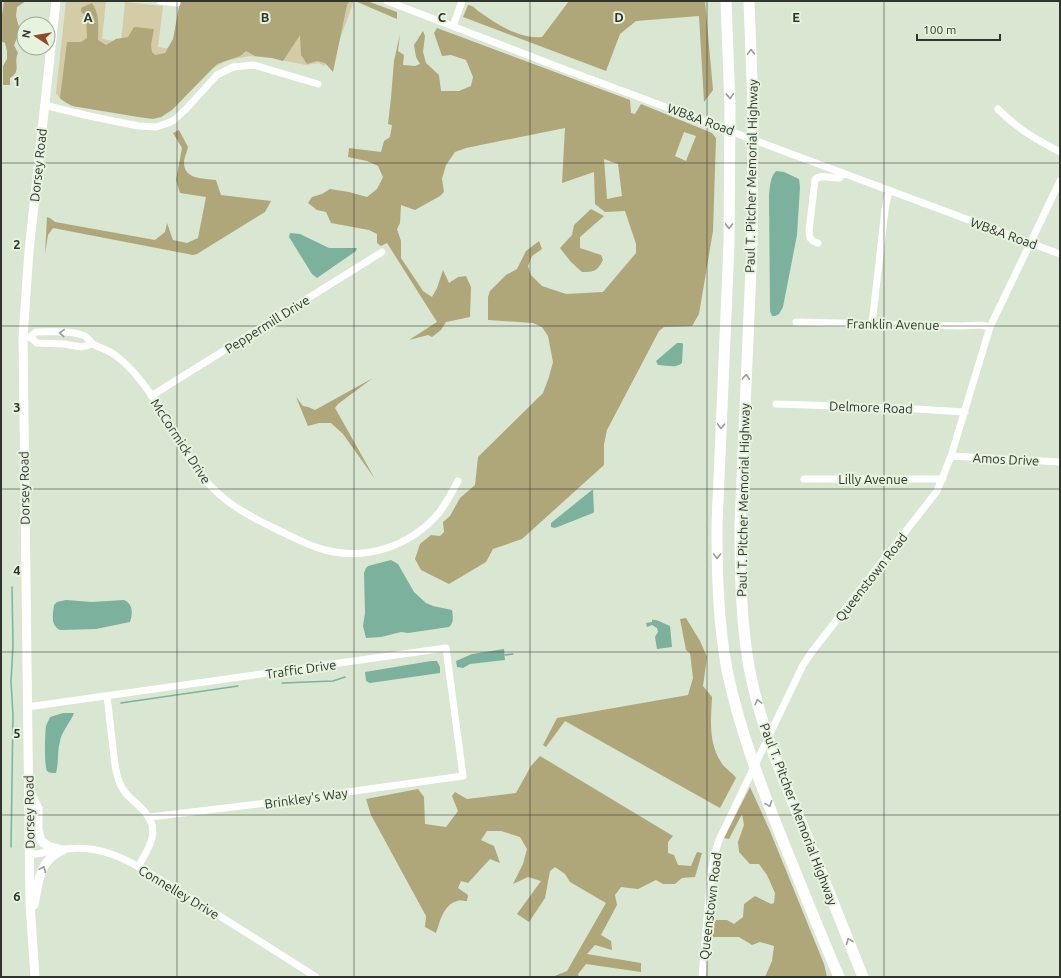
<svg xmlns="http://www.w3.org/2000/svg" width="1061" height="978" viewBox="0 0 1061 978" font-family="Ubuntu,sans-serif">
  <style>
    .green { fill: #d3cca6 }
    .forest { fill: #afa67a; fill-rule: evenodd }
    .water { fill: #7cb19e }
    .lines { fill: none; stroke-linecap: round; stroke-linejoin: round }
    .stream { stroke: #7cb19e; stroke-width: 1.5 }
    .minor { stroke: #fff; stroke-width: 7 }
    .major { stroke: #fff; stroke-width: 9 }
    .highway { stroke: #fff; stroke-width: 11 }
    .oneway { stroke: #979a96 }
    .grid { fill: none; stroke: #2f342d; stroke-width: 1; stroke-opacity: 0.55 }
    .labels { text-anchor: middle; dominant-baseline: central; stroke-width: 4; stroke-linejoin: round; paint-order: stroke }
    .street-label { font-size: 13px; fill: #2f342d; stroke: #e6f3df }
    .grid-label { font-size: 13px; text-anchor: middle; font-weight: bold; fill: #2f342d; stroke: #e6f3df; stroke-width: 4; stroke-linejoin: round; paint-order: stroke }
  </style>
  <rect width="100%" height="100%" fill="#d9e6d2"/>
  <path class="green" d="M66,1H106L102,39L121,42L125,2L163,6L158,47L177,50L182,1H354L338,44L324,66L319,63L306,65L271,58L249,56L225,61L210,70L143,116L61,100L56,93Z"/>
  <path class="forest" d="M4,1H26L17,7L16,16L20,31L14,45L18,53C13,63 22,71 10,78V85H3V66L7,59V51L5,43L1,41V22Z
    M180,1H350L347,5L333,72L325,63L317,61L307,64L301,55L300,35L283,61L272,58L255,56L246,51L240,56L217,64L172,110L161,117L153,119L138,117L72,106L65,102L60,98L67,42H81L87,38L86,16L81,12V8L92,3C100,15 98,26 98,40L106,45L116,39L128,37L134,27L154,29L151,45L152,52L155,55L165,53L173,39Z
    M355,1H367L397,12V19Z
    M569,1H705L713,90L704,102L699,16L636,21L620,34L606,71L463,17L468,5C475,6 476,10 481,13C498,25 520,39 542,37Z
    M437,28L630,100L631,113L635,114L641,104L712,133L716,138L713,231L699,314L692,326L664,327L659,331L607,430L604,444V465L522,539L493,549L486,562L449,584L421,570L415,559L420,544L431,535L440,536L444,532L443,522L450,516L460,498L475,485L478,457L543,393L549,377L553,362L548,336L542,327L533,323L488,320V297L490,291L506,275L517,269L526,251L539,241L542,249L532,256L528,266L531,275L542,286L566,294L603,292L636,253V244L625,211L605,212L595,204L594,172L562,183L565,128L466,148L455,152L446,165L442,179L444,192L440,196L415,210L401,205L400,223L397,229L401,241V258L423,291L432,297L437,288L443,270L449,283L458,277L466,276L471,287L470,317L446,322L441,330L432,337L428,335L409,340L437,322L387,243L381,246L377,243V234L369,230L331,223L326,212L317,210L308,203L312,197L322,194L330,189L349,192L367,197L377,189L383,177L378,166L367,161L348,157L349,148L381,152L384,141L390,137L392,125L388,124L391,98L394,61L400,34L398,51L404,55L403,65L415,66L420,64L416,57L414,45L423,31L425,36L423,52L426,63L439,75L441,91H459L471,86L473,77L466,60L451,55L442,56L434,33ZM684,132L696,136L686,161L675,156ZM604,159L618,164L622,196L607,199Z
    M179,130L188,147C187,152 184,158 184,162C184,180 203,178 216,180L221,195L271,201L265,212L197,254L193,255L53,228L48,235L45,254L47,217L50,218L55,222L155,240L165,232L167,223L173,240L187,243L198,238L206,197L180,193L176,180L182,148L173,133Z
    M591,209L604,216L580,237V248L601,255L603,260C597,271 595,272 582,272L571,262L560,248L572,235L574,225Z
    M373,378L338,404L335,408L375,479L343,434L331,423H319L308,426L296,397L303,406L308,407L315,410Z
    M686,618L700,641L707,657L703,686L712,697C711,719 708,742 721,762C724,768 732,772 736,778L720,808L565,721L546,747L543,745L557,718L688,695L693,678L690,653L686,650L680,619Z
    M540,756L673,836L668,842V853L674,855L678,865L691,866L697,852L702,853L695,877L682,878L675,884H663L656,880L638,889L621,887L615,895L617,905L601,935L611,941L612,950L595,945L587,954L641,963V972L586,964L578,974L579,977H552L567,971L606,903L570,882L565,874L555,867L550,871L545,898L529,922L517,914L541,881L528,877L513,884L523,864L527,849L520,837L501,831H487L481,840L494,846L500,863L490,859L468,883L461,881L458,888L468,895L467,901C464,901 460,900 457,901C443,905 440,922 436,933L425,927L426,916L371,815L366,799L418,789L424,797L425,824L446,827L458,811L452,796L455,792L467,799L516,793L531,766Z
    M750,787L770,831L824,964L827,977H765L772,961L774,946L760,942L752,945L739,937H711V930L716,920H727L734,924L743,917L744,904L755,896L771,904L774,903L775,893L767,875L759,864H750L739,852L738,842L744,825L742,814L729,839L724,838Z"/>
  <path class="water" d="M776,171L784,172L799,179L800,187L797,235L783,307L779,314L775,316H772L770,311L769,195C770,187 770,177 776,171Z
    M290,233L300,234L329,248H357L356,251L317,278L312,274L289,237Z
    M677,343H682L683,344L682,363C676,369 666,365 658,365L656,361Z
    M592,490H593L594,512L593,513L555,528L551,527V523Z
    M391,560L398,564L414,592L426,603L433,606L452,610C453,616 454,623 449,627L408,633L401,632L381,637L366,638L363,626L365,613L364,573L366,568L368,566Z
    M66,600L92,602L124,600C133,604 133,613 130,622L96,629L60,630C50,625 53,614 54,605L57,602Z
    M652,620C657,619 664,624 670,626L672,647L657,649L655,637L658,632L657,628L652,625L647,627L646,623L652,622Z
    M504,649L505,660L470,664L463,668L457,667L456,661L472,654Z
    M431,661H437L440,667V673L370,683L366,681L365,672Z
    M63,713H74C70,723 62,731 60,741C57,752 59,762 56,773C53,773 49,773 47,771C44,766 45,732 46,726C47,723 49,720 50,717Z"/>
  <g class="lines">
    <path class="stream" d="M505,655L513,654
      M282,683L333,681L345,677
      M121,703L238,686
      M11,847L13,715L11,682L13,645L12,587"/>
    <path class="minor" d="M160,1L177,3
      M387,1L561,68L1060,254
      M453,26L462,1
      M44,105L89,116L138,126L156,127L168,123L174,120L186,109L217,75L233,67L254,65L318,84
      M998,109C1016,128 1037,140 1060,152
      M818,243L813,241L810,238L809,231L815,180C820,173 831,179 839,178L843,173
      M796,322L962,326L981,325L990,327
      M872,324L885,210L889,190
      M25,337H30L37,343L64,344L82,347L92,344
      M30,337L36,332C51,332 70,330 85,336C88,338 90,342 93,344C100,348 108,350 115,355C147,378 171,428 191,462C216,498 240,512 278,530C293,537 309,546 325,550C366,561 410,546 438,514C446,504 452,492 458,481
      M151,396L382,252
      M776,404L899,408L965,412
      M951,456L1060,462
      M804,479H943
      M107,696C109,714 111,731 113,748C114,759 115,771 119,781C122,791 130,798 138,805C163,827 152,842 138,867
      M27,707L446,648L463,776L340,793L317,797L150,817
      M29,855C51,852 74,845 96,850C124,855 150,874 174,888C222,917 269,947 316,977
      M702,977L711,872L714,856L719,840L803,665L811,653L937,491L951,456L990,327L1060,181"/>
    <path class="major" d="M29,791L38,808V830L41,841L48,846L63,850
      M34,905C39,882 38,861 63,850
      M35,977L30,904L23,337L29,251L56,1"/>
    <path class="highway" d="M726,1L730,106L729,244L717,525C717,573 718,622 727,670C740,732 763,792 787,851C804,893 821,935 839,977
      M749,1L753,106L752,245L740,525C740,573 741,620 749,667C759,721 780,772 801,822C822,874 842,925 863,977"/>
  </g>
  <defs><path id="oneway-chevron" d="M-2-3.5L2.5 0L-2 3.5" fill="none" stroke-width="1.6" stroke-linecap="round" stroke-linejoin="round"/></defs>
  <g class="oneway">
    <use href="#oneway-chevron" transform="translate(751 52) rotate(-92)"/>
    <use href="#oneway-chevron" transform="translate(730 96) rotate(88)"/>
    <use href="#oneway-chevron" transform="translate(729 226) rotate(91)"/>
    <use href="#oneway-chevron" transform="translate(62 333) rotate(-177)"/>
    <use href="#oneway-chevron" transform="translate(746 377) rotate(-87)"/>
    <use href="#oneway-chevron" transform="translate(721 426) rotate(92)"/>
    <use href="#oneway-chevron" transform="translate(717 556) rotate(90)"/>
    <use href="#oneway-chevron" transform="translate(758 702) rotate(-104)"/>
    <use href="#oneway-chevron" transform="translate(769 804) rotate(69)"/>
    <use href="#oneway-chevron" transform="translate(43 869) rotate(-66)"/>
    <use href="#oneway-chevron" transform="translate(849 941) rotate(-112)"/>
  </g>
  <path class="grid" d="M177,1V977M354,1V977M530,1V977M707,1V977M884,1V977M1,163H1060M1,326H1060M1,489H1060M1,652H1060M1,815H1060"/>
  <g class="labels">
    <g class="street-label">
      <text transform="translate(701 119) rotate(20)">WB&amp;A Road</text>
      <text transform="translate(38 165) rotate(-84)">Dorsey Road</text>
      <text transform="translate(751 176) rotate(-89)">Paul T. Pitcher Memorial Highway</text>
      <text transform="translate(1004 233) rotate(20)">WB&amp;A Road</text>
      <text transform="translate(267 324) rotate(-32)">Peppermill Drive</text>
      <text transform="translate(893 324) rotate(1)">Franklin Avenue</text>
      <text transform="translate(871 407) rotate(2)">Delmore Road</text>
      <text transform="translate(181 441) rotate(57)">McCormick Drive</text>
      <text transform="translate(1006 459) rotate(3)">Amos Drive</text>
      <text x="873" y="479">Lilly Avenue</text>
      <text transform="translate(24 488) rotate(-91)">Dorsey Road</text>
      <text transform="translate(743 500) rotate(-89)">Paul T. Pitcher Memorial Highway</text>
      <text transform="translate(871 577) rotate(-52)">Queenstown Road</text>
      <text transform="translate(301 669) rotate(-8)">Traffic Drive</text>
      <text transform="translate(306 798) rotate(-8)">Brinkley's Way</text>
      <text transform="translate(29 812) rotate(-91)">Dorsey Road</text>
      <text transform="translate(799 814) rotate(69)">Paul T. Pitcher Memorial Highway</text>
      <text transform="translate(179 892) rotate(31)">Connelley Drive</text>
      <text transform="translate(710 906) rotate(-83)">Queenstown Road</text>
    </g>
  </g>
  <g class="grid-label">
    <text x="88" y="22">A</text>
    <text x="265" y="22">B</text>
    <text x="442" y="22">C</text>
    <text x="619" y="22">D</text>
    <text x="796" y="22">E</text>
    <text x="17" y="86">1</text>
    <text x="17" y="249">2</text>
    <text x="17" y="412">3</text>
    <text x="17" y="575">4</text>
    <text x="17" y="738">5</text>
    <text x="17" y="901">6</text>
  </g>
  <rect width="1061" height="978" fill="none" stroke="#2f342d" stroke-width="4"/>
  <g transform="translate(36 36) rotate(282)"><circle r="19" fill="#e6f3df" stroke="#9da798"/>
  <path d="M0-3L7 15L0 10L-7 15Z" fill="#904827"/>
  <text y="-6" font-size="11" font-weight="bold" text-anchor="middle" fill="#2f342d">N</text>
  </g>
  <path d="M917 34v6h83v-6" fill="none" stroke="#2f342d" stroke-width="2"/>
  <text x="923" y="34" font-size="12" fill="#2f342d" stroke="#e6f3df" stroke-width="3" paint-order="stroke">100 m</text>
</svg>
